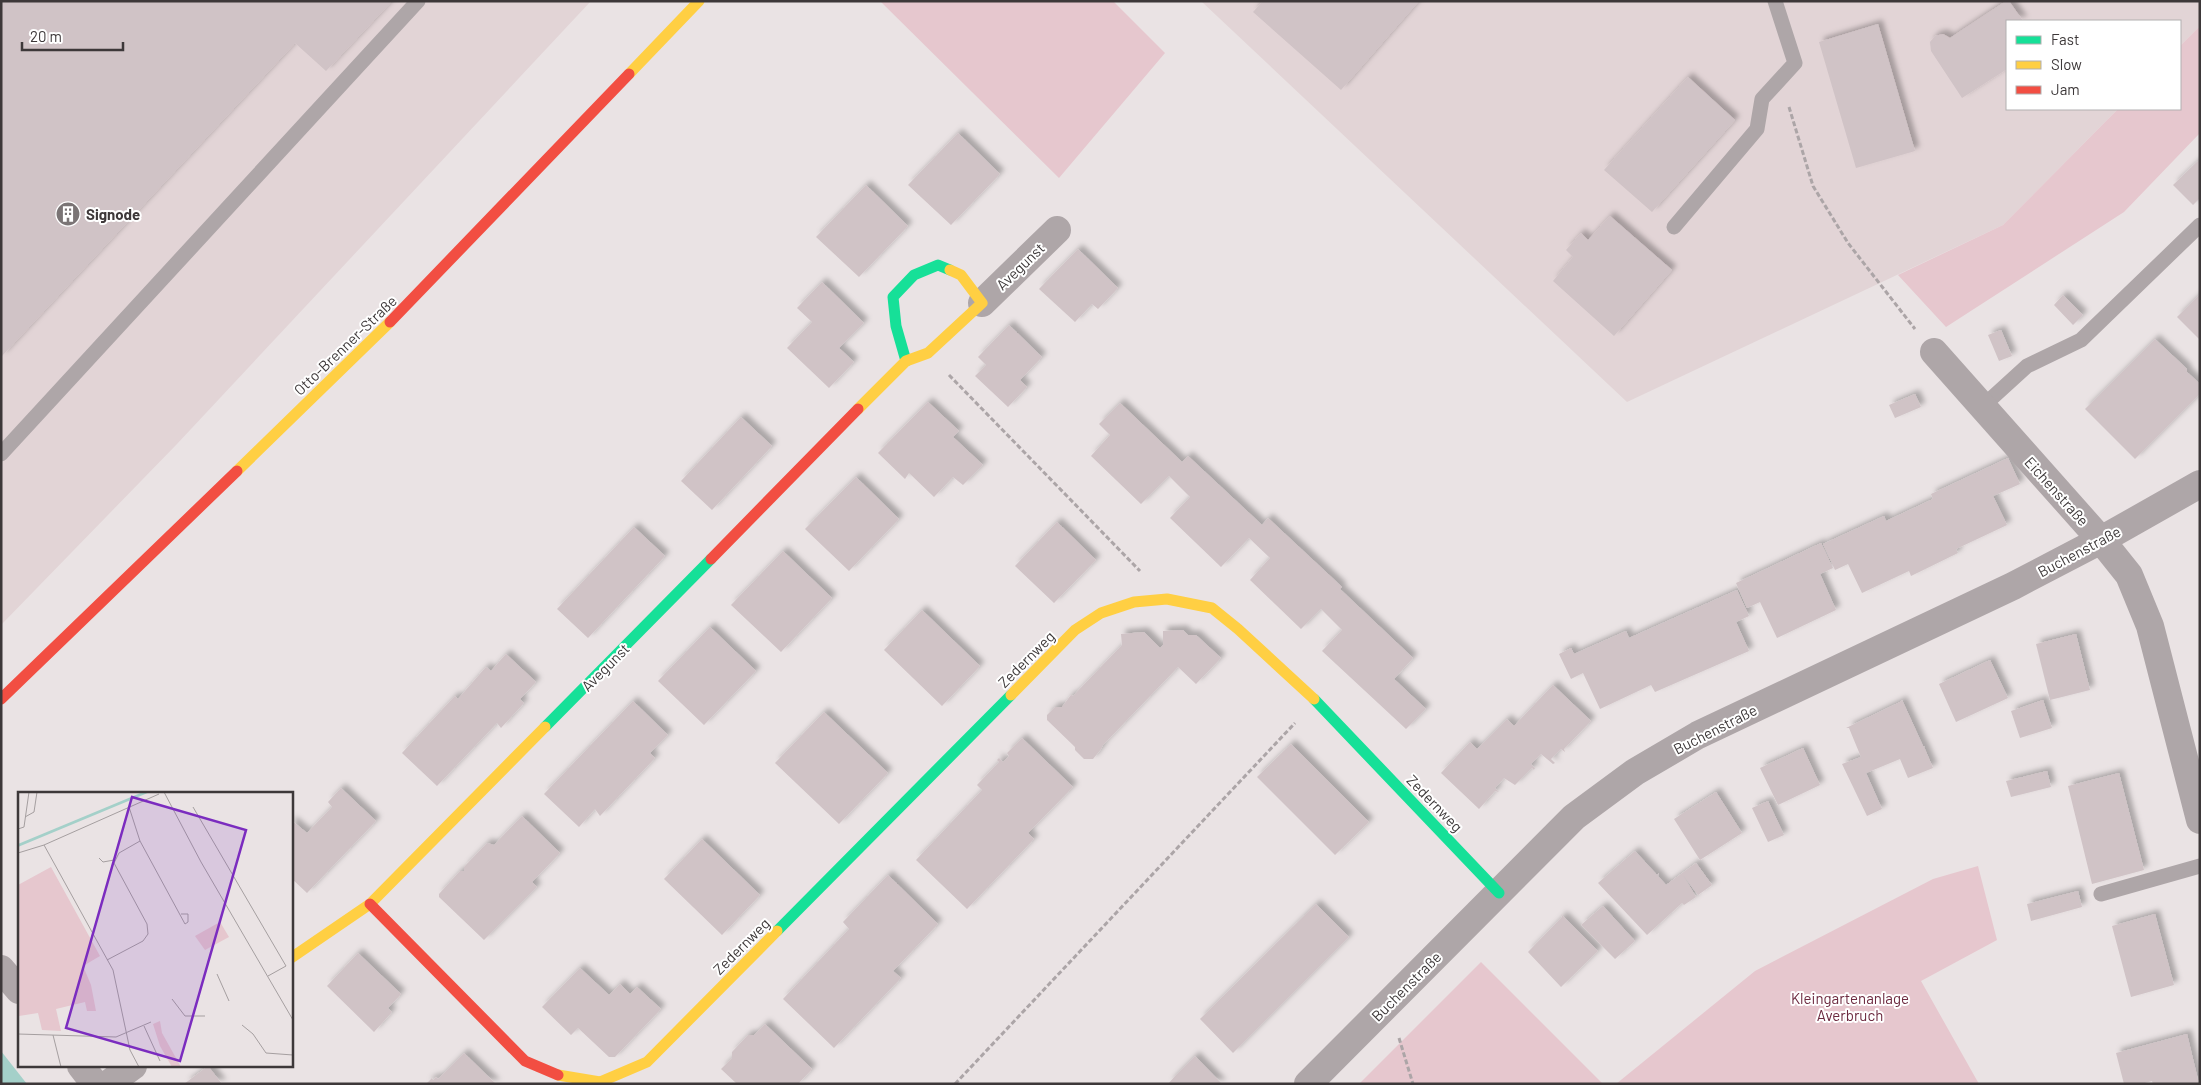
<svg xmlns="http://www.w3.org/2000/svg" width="2201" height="1085" viewBox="0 0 2201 1085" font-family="Barlow,sans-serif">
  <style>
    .built { fill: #e2d4d6 }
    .green { fill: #e6c7ce }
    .water { fill: #a4d0c9 }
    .building { fill: #d0c3c6; filter: url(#shadow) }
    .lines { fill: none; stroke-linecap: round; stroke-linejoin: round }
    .path { stroke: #aca5a7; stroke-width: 3; stroke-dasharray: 5 2.5; stroke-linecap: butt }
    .lane { stroke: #aea6a8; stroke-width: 15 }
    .street { stroke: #aea6a8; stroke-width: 28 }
    .fast { stroke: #16e098; stroke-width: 11 }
    .slow { stroke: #ffcf43; stroke-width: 11 }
    .jam { stroke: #f24e42; stroke-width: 11 }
    .labels { text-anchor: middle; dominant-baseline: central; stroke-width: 4; stroke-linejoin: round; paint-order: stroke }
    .poi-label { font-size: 15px; font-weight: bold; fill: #3d3839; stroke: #fff; text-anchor: start }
    .street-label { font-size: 15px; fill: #3d3839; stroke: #fff }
    .park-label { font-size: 15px; fill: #6c293f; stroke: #fff }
    .inset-road { fill: none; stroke: #a59fa0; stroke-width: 1 }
    .view { fill: #7b2cbf; fill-opacity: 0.15; stroke: #7b2cbf; stroke-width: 2.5 }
    .inset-edge { fill: none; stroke: #3d3839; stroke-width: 2.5 }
  </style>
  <defs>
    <filter id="shadow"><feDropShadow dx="4.5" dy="-4.5" stdDeviation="2.5" flood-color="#0004"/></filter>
  </defs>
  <rect width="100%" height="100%" fill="#eae3e4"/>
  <path class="built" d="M1,1H591L177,444L1,625Z
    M1201,1H2200V26L2180,46V21H2007V109H2118L2003,225L1627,402Z"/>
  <path class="green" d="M880,1H1113L1165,53L1059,178Z
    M2200,26V133L2124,212L1946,327L1898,275L2003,225L2118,109H2180V46Z
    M1978,866L1997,940L1921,981L1979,1084H1616L1755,971L1933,879Z
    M1481,962L1603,1084H1359Z"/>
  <path class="water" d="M1,1051L27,1084H1Z"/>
  <path class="building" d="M1,1H392L326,71L295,43L1,357Z
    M1263,1H1419L1341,90L1253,12Z
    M2006,1H2009L2023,21H2007V69L1962,98L1931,51L1930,42L1935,36L1943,34L1950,38Z
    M1878,24L1915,151L1856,168L1819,42Z
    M1688,77L1735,120L1652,212L1604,170Z
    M958,133L1000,174L951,225L908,185Z
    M2200,159V198L2193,205L2173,185Z
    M866,185L908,226L859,277L816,237Z
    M1610,216L1672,270L1614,336L1553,281L1573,257L1566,250L1581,233L1588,240Z
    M1078,249L1118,288L1098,309L1092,304L1075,322L1039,289Z
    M822,282L864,323L839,348L854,362L829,388L787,348L812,322L797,308Z
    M2200,294V340L2177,317Z
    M2063,295L2083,315L2073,325L2054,305Z
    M1009,325L1042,357L1020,380L1027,387L1008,407L975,376L986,365L978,357Z
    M2001,330L2012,356L1999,361L1988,335Z
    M2155,339L2187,369V372L2200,384V394L2135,459L2085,409Z
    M1915,394L1921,407L1895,418L1889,405Z
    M928,402L959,431L953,437L983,465L963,485L953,477L934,497L909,473L905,479L878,453Z
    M1120,403L1182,462L1188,456L1262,525L1268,518L1342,587L1340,589L1413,658L1394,679L1426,709L1406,729L1322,651L1342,630L1321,609L1301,629L1250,580L1270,558L1249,538L1221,567L1170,518L1190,497L1169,476L1141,504L1091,456L1110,435L1099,424Z
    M741,417L772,446L712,510L681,481Z
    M2008,458L2020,484L1993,496L2007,525L1956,549L1958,553L1911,576L1909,571L1862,593L1848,564L1835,570L1823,544L1884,516L1886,521L1933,499L1931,494Z
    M856,477L899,519L849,571L805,529Z
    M1057,522L1096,560L1054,603L1015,566Z
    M634,527L665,556L588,638L557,609Z
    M1821,543L1833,568L1820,574L1836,610L1777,638L1760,602L1747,608L1736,583Z
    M783,551L832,598L781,652L731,605Z
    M1737,590L1749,616L1736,622L1749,651L1655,692L1651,685L1600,709L1583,673L1571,679L1559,654L1571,648L1574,654L1626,631L1629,638Z
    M922,610L980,666L942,706L884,650Z
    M710,627L756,671L704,725L658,681Z
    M1183,630L1188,635H1196L1221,658L1196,684L1178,667L1103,745L1101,749L1093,759H1084L1075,750V747L1047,720V715L1055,707H1062L1071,695L1073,696L1122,645L1121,634L1144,632L1160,648L1163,645V631Z
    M2076,634L2090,690L2050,700L2036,644Z
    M506,654L536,682L520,699L524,703L501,728L497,723L437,786L402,753L453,698L455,696L458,699L486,667L491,671Z
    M1990,660L2008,698L1956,722L1939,684Z
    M1553,685L1591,721L1564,749L1565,752L1561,749L1551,759L1555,763L1553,764L1541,754L1531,764L1535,768L1534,770L1532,768L1515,785L1504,778L1495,788L1499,792L1495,791L1479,809L1441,773L1470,742L1477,749L1507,719L1514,726Z
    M1902,700L1923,746L1925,747H1924L1933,768L1908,778L1900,759L1866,773L1882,809L1867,816L1842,764L1861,757L1849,728H1846L1900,702Z
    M2043,700L2052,728L2020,738L2011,711Z
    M633,701L668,735L650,753L655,758L600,816L595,809L579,827L544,794Z
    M824,712L888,773L839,824L775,763Z
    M1022,738L1073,787L1028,833L1034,839L967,909L916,860L982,790L977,785L999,762L997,760L999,758L1003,762L1009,756L1007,753Z
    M1291,744L1369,822L1335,855L1257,777Z
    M1803,748L1820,785L1778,805L1760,768Z
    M2047,771L2051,787L2011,797L2006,781Z
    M2119,773L2144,870L2092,884L2068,786Z
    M341,788L376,821L307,893L291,878V820L307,833L332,807L328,802Z
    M1716,792L1742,833L1700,860L1674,819Z
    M1768,801L1784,835L1768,842L1752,808Z
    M522,816L560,853L532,882L537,887L484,940L439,897V894L460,871H464V867L487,843L494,845Z
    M702,839L760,895L722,935L664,879Z
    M1635,851L1657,875L1659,873L1658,876L1666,885L1696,863L1712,885L1698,895L1683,875L1696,897L1684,905L1682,903L1647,935L1598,883Z
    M888,875L938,924L893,971L901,978L834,1048L783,999L849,929L843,922Z
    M2078,891L2082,907L2031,921L2027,904Z
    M1316,904L1349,937L1233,1053L1200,1019Z
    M1603,906L1635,941L1615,959L1581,925Z
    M1561,914L1598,951L1561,987L1528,952L1562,917Z
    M2155,914L2174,985L2131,997L2112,926Z
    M358,953L401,994L388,1008L392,1012L374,1032L327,986Z
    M580,968L609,995L620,984L630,994L637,987L661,1009L615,1057H609L578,1028L571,1035L542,1007Z
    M765,1024L812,1069L798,1084H737L721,1069L732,1058V1052L748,1035H754Z
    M2187,1034L2199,1084H2153L2152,1081L2141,1084H2124L2116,1053Z
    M464,1053L496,1084H426L432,1078L433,1080L436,1077L438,1079Z
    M1195,1056L1222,1084H1168L1176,1075Z
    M208,1066L222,1084H184Z"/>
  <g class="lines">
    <path class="path" d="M1789,107L1813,186L1848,243L1915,329
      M949,375L1140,571
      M1399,1038L1413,1084
      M955,1084L1295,723"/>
    <path class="lane" d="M1674,227L1757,129L1762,99L1795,63L1775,1
      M1982,407L2027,366L2081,340L2200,225
      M1,454L418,1
      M2101,894L2200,866"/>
    <path class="street" d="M982,303L1057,230
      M1934,352L2101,540L2129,575L2150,626L2200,820
      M1,969L19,990
      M81,1066L95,1084
      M108,1084L133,1066
      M1308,1084L1574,817L1635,772L1698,735L2013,586L2101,540L2200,484"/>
    <path class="fast" d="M906,361L896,326L893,297L914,275L938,265L950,270
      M1314,699L1499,893
      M545,727L711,559
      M777,931L1011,695"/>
    <path class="slow" d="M629,74L699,1
      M858,409L906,361L928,353L982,303L961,275L950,270
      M237,471L390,322
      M1011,695L1075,630L1101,613L1134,602L1167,599L1212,608L1238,629L1314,699
      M291,958L370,904L545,727
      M558,1075L600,1082L647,1062L777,931"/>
    <path class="jam" d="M390,322L629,74
      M711,559L858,409
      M1,699L237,471
      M370,904L525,1061L558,1075"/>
  </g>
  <defs>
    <symbol id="building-disc" viewBox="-11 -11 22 22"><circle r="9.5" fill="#7a7475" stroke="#fff"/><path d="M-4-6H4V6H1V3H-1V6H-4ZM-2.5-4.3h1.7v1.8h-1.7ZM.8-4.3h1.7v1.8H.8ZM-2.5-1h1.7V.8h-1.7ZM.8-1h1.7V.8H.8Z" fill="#fff"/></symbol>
  </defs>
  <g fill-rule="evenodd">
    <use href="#building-disc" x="54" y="200" width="28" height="28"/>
  </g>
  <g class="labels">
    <g class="poi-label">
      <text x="86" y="214">Signode</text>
    </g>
    <g class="street-label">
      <text transform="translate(1020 266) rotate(-44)">Avegunst</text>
      <text transform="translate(345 345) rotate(-44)">Otto-Brenner-Straße</text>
      <text transform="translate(2057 491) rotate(48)">Eichenstraße</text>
      <text transform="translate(2079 551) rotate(-28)">Buchenstraße</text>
      <text transform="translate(1026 659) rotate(-45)">Zedernweg</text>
      <text transform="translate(605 667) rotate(-45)">Avegunst</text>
      <text transform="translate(1715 729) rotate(-27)">Buchenstraße</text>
      <text transform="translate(1435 803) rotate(46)">Zedernweg</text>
      <text transform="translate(741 946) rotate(-45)">Zedernweg</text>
      <text transform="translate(1406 986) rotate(-45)">Buchenstraße</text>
    </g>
    <g class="park-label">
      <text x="1850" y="998">Kleingartenanlage<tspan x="1850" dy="17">Averbruch</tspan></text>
    </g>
  </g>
  <g transform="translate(18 792)">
    <rect width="275" height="275" fill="#eae3e4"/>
    <path d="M33,75L82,164L65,174L73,193L78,219H69L67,210L38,217L43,239L24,238L20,221L1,224L0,213V93ZM202,130L211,145L187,158L177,144ZM142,229L144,241L163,275H154L142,254L135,232Z" fill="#e6c7ce"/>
    <path d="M125,0H132L0,55V52Z" fill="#a4d0c9"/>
    <path class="inset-road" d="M146,0L183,70L275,228M111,15L122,49L167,132L170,130V122H163M175,15L268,174L250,184M7,25L16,20L19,0M0,37L6,35L11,0M26,53L95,178L112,258L121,275M0,61L26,53L141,2M81,66L85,70L96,68M89,168L125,149L130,142L129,132L96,71L101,61L122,49M199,182L211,209M154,207L167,224H187M224,233L235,242L248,261L275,263M126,234L142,269M0,242L98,245L133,230M35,243L43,275"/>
    <path class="view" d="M114,5L228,38L162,269L48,236Z"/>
    <rect width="275" height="275" class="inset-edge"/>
  </g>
  <rect width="2201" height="1085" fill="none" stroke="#3d3839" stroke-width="5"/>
  <rect x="2006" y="20" width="175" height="90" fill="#ffffff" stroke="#b1afb0"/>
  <rect x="2016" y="36" width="25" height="8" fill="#16e098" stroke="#b1afb0"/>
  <text x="2051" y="45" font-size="15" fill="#3d3839">Fast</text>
  <rect x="2016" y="61" width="25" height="8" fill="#ffcf43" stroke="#b1afb0"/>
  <text x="2051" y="70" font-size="15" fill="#3d3839">Slow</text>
  <rect x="2016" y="86" width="25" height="8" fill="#f24e42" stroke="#b1afb0"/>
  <text x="2051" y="95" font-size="15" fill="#3d3839">Jam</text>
  <path d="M22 42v8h101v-8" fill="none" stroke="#3d3839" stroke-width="2.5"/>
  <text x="30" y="42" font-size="15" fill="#3d3839" stroke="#ffffff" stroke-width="4" paint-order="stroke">20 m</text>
</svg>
